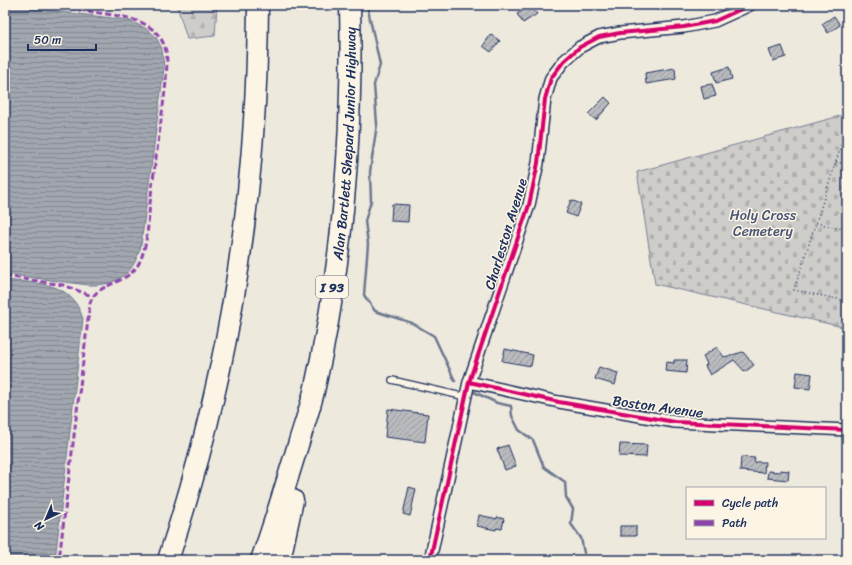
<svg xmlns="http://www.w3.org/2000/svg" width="852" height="565" viewBox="0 0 852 565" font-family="Sriracha,sans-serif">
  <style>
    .forest { fill: url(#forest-firs); stroke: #757e94 }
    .cemetery { fill: url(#cemetery-stones); stroke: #757e94 }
    .water { fill: url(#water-rules); stroke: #6c778f }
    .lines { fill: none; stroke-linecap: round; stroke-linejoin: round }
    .stream { stroke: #6c778f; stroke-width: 2.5 }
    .building { fill: url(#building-hatch); stroke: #1b2f5e }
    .lane-casing { stroke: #1b2f5e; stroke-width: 8 }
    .street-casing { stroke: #1b2f5e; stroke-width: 14 }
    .highway-casing { stroke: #1b2f5e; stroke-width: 23 }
    .path { stroke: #1b2f5e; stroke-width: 1.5; stroke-dasharray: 1 3; stroke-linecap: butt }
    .lane { stroke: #fcf5e5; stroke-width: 5.5 }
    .street { stroke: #fcf5e5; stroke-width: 11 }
    .highway { stroke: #fcf5e5; stroke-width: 20 }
    .quiet { stroke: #8e44ad; stroke-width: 3; stroke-dasharray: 6 3; stroke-linecap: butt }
    .cycleway-casing { stroke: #fcf5e5; stroke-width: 6 }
    .cycleway { stroke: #d6006c; stroke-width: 4 }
    .labels { text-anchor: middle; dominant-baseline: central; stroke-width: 3; stroke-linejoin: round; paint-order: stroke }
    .shield { fill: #fcf5e5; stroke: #5e6a86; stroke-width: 1 }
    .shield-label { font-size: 13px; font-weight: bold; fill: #1b2f5e }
    .street-label { font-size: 14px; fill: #1b2f5e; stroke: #fcf5e5 }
    .park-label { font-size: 14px; fill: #485679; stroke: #fcf5e5 }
  </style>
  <defs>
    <pattern id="forest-firs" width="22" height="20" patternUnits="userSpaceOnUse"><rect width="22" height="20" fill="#cfcdca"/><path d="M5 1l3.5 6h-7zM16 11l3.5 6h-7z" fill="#b1b0b0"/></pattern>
    <pattern id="cemetery-stones" width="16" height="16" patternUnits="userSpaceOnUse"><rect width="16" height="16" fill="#cfcdca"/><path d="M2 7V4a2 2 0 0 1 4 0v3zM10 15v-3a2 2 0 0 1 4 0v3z" fill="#b1b0b0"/></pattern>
    <pattern id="water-rules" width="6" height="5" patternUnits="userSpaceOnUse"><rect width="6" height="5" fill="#a2a7af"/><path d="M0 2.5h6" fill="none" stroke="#838892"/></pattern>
    <pattern id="building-hatch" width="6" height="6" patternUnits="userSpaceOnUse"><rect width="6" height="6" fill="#babbbe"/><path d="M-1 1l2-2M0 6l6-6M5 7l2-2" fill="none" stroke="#96989e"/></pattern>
  </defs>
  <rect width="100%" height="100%" fill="#eee9dd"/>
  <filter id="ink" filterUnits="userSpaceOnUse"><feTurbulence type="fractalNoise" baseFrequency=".025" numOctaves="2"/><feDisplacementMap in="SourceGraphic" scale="8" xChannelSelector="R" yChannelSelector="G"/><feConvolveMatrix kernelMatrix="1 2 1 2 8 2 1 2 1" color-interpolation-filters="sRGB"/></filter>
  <g filter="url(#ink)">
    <path class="forest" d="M177,5H217L215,36L187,39Z"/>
    <path class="cemetery" d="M847,114V328L655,284L637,172Z"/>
    <path class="water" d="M5,5L128,20L147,29L156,37L162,49L164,68L141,245C134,274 118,286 88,285L5,274Z
      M5,280C39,284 71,280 83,319L55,560H5Z"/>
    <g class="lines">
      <path class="stream" d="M367,5L380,65L374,85L377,124L370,172L371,201L365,221L368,244L364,295L375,311L412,323L434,336L455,381
        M472,391L497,403L511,406L512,416L519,430L533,440L544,467L565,482L566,497L573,509L571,524L581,538L584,553"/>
    </g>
    <path class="building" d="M530,5L537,14L523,23L517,14Z
      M834,16L840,25L828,33L822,24Z
      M491,34L500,41L491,52L483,46Z
      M782,46L786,57L773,61L769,50Z
      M729,67L732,79L716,83L713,72Z
      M675,68L676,79L646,84L645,73Z
      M712,84L716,96L704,99L701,86Z
      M605,97L611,103L596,120L588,114Z
      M571,200L581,204L576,217L566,213Z
      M392,204L409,205L408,222L391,221Z
      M717,347L724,357L743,352L754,365L745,372L734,360L710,375L705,366L707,364L703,356Z
      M505,349L533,355L531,366L502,361Z
      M674,360H687L686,373L665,371L666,362L674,363Z
      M599,367L618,373L615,385L595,379Z
      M797,372L812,374L810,389L795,387Z
      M388,409L428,414L425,442L385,437Z
      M620,444L647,445L646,457L619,456Z
      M508,445L516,466L505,470L497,449Z
      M741,457L755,458L754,462H765L764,473L740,471Z
      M780,470L789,471L788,480L767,478L768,471L780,472Z
      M409,487L416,489L410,516L403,514Z
      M479,515L497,519V517L504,519L502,529L496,528V530L477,526Z
      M620,526H636V536H620Z"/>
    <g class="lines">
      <defs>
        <path id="lane" d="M392,380L466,397"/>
        <path id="street" d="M469,382L559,402L675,422L847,430
          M430,560L469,382L529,205L538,163L545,99L551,78L564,61L580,47L599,37L620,33L684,27L715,21L750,5"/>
        <g id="highway">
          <path d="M168,560C229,375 257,200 258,5"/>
          <path id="s1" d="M261,560C275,522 286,483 298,445C304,425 311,406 315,387C343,263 353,131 350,5"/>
          <path d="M280,560L293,500"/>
        </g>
      </defs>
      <use href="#lane" class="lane-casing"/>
      <use href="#street" class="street-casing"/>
      <use href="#highway" class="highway-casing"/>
      <path class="path" d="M847,135L844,137L794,290L847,301
        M836,162L847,164
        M816,223L847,230"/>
      <use href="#lane" class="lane"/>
      <use href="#street" class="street"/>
      <use href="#highway" class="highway"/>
      <path class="quiet" d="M43,5C60,7 76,9 92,12C120,16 158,18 166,51C168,61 166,73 166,82C161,123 155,163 150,203C148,222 148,245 139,263C127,286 96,282 90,303L59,560
        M5,276L63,285L92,296"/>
      <defs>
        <path id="cycleway" d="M469,382L559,402L675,422L847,430
          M430,560L469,382L529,205L538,163L545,99L551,78L564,61L580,47L599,37L620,33L684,27L715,21L750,5"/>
      </defs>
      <use href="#cycleway" class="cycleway-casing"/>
      <use href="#cycleway" class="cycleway"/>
    </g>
  </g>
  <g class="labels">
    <rect class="shield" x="316" y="276" width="32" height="22" rx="3"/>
    <g class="shield-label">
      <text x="332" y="287">I 93</text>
    </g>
    <g class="street-label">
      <text stroke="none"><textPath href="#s1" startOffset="427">Alan Bartlett Shepard Junior Highway</textPath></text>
      <text transform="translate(506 234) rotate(-73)">Charleston Avenue</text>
      <text transform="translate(658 407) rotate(8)">Boston Avenue</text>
    </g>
    <g class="park-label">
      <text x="763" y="215">Holy Cross<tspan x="763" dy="16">Cemetery</tspan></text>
    </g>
  </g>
  <rect width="852" height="565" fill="none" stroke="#fcf5e5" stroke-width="20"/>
  <rect x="10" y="10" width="832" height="545" fill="none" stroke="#1b2f5e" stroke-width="1.5" filter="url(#ink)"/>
  <rect x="686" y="487" width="140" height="52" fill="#fcf5e5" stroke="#a2a6af"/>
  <rect x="694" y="500" width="20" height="6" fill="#d6006c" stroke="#a2a6af"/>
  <text x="722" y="507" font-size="12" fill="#1b2f5e">Cycle path</text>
  <rect x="694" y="520" width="20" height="6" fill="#8e44ad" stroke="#a2a6af"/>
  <text x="722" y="527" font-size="12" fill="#1b2f5e">Path</text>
  <g transform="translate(46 519) rotate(224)" stroke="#fcf5e5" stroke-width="3" paint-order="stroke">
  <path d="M0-3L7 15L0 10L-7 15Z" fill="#1b2f5e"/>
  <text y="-6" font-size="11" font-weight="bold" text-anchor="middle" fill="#1b2f5e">N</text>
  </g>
  <path d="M28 44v6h68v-6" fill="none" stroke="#1b2f5e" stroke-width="2"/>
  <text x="34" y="44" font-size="12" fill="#1b2f5e" stroke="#fcf5e5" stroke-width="3" paint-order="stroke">50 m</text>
</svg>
